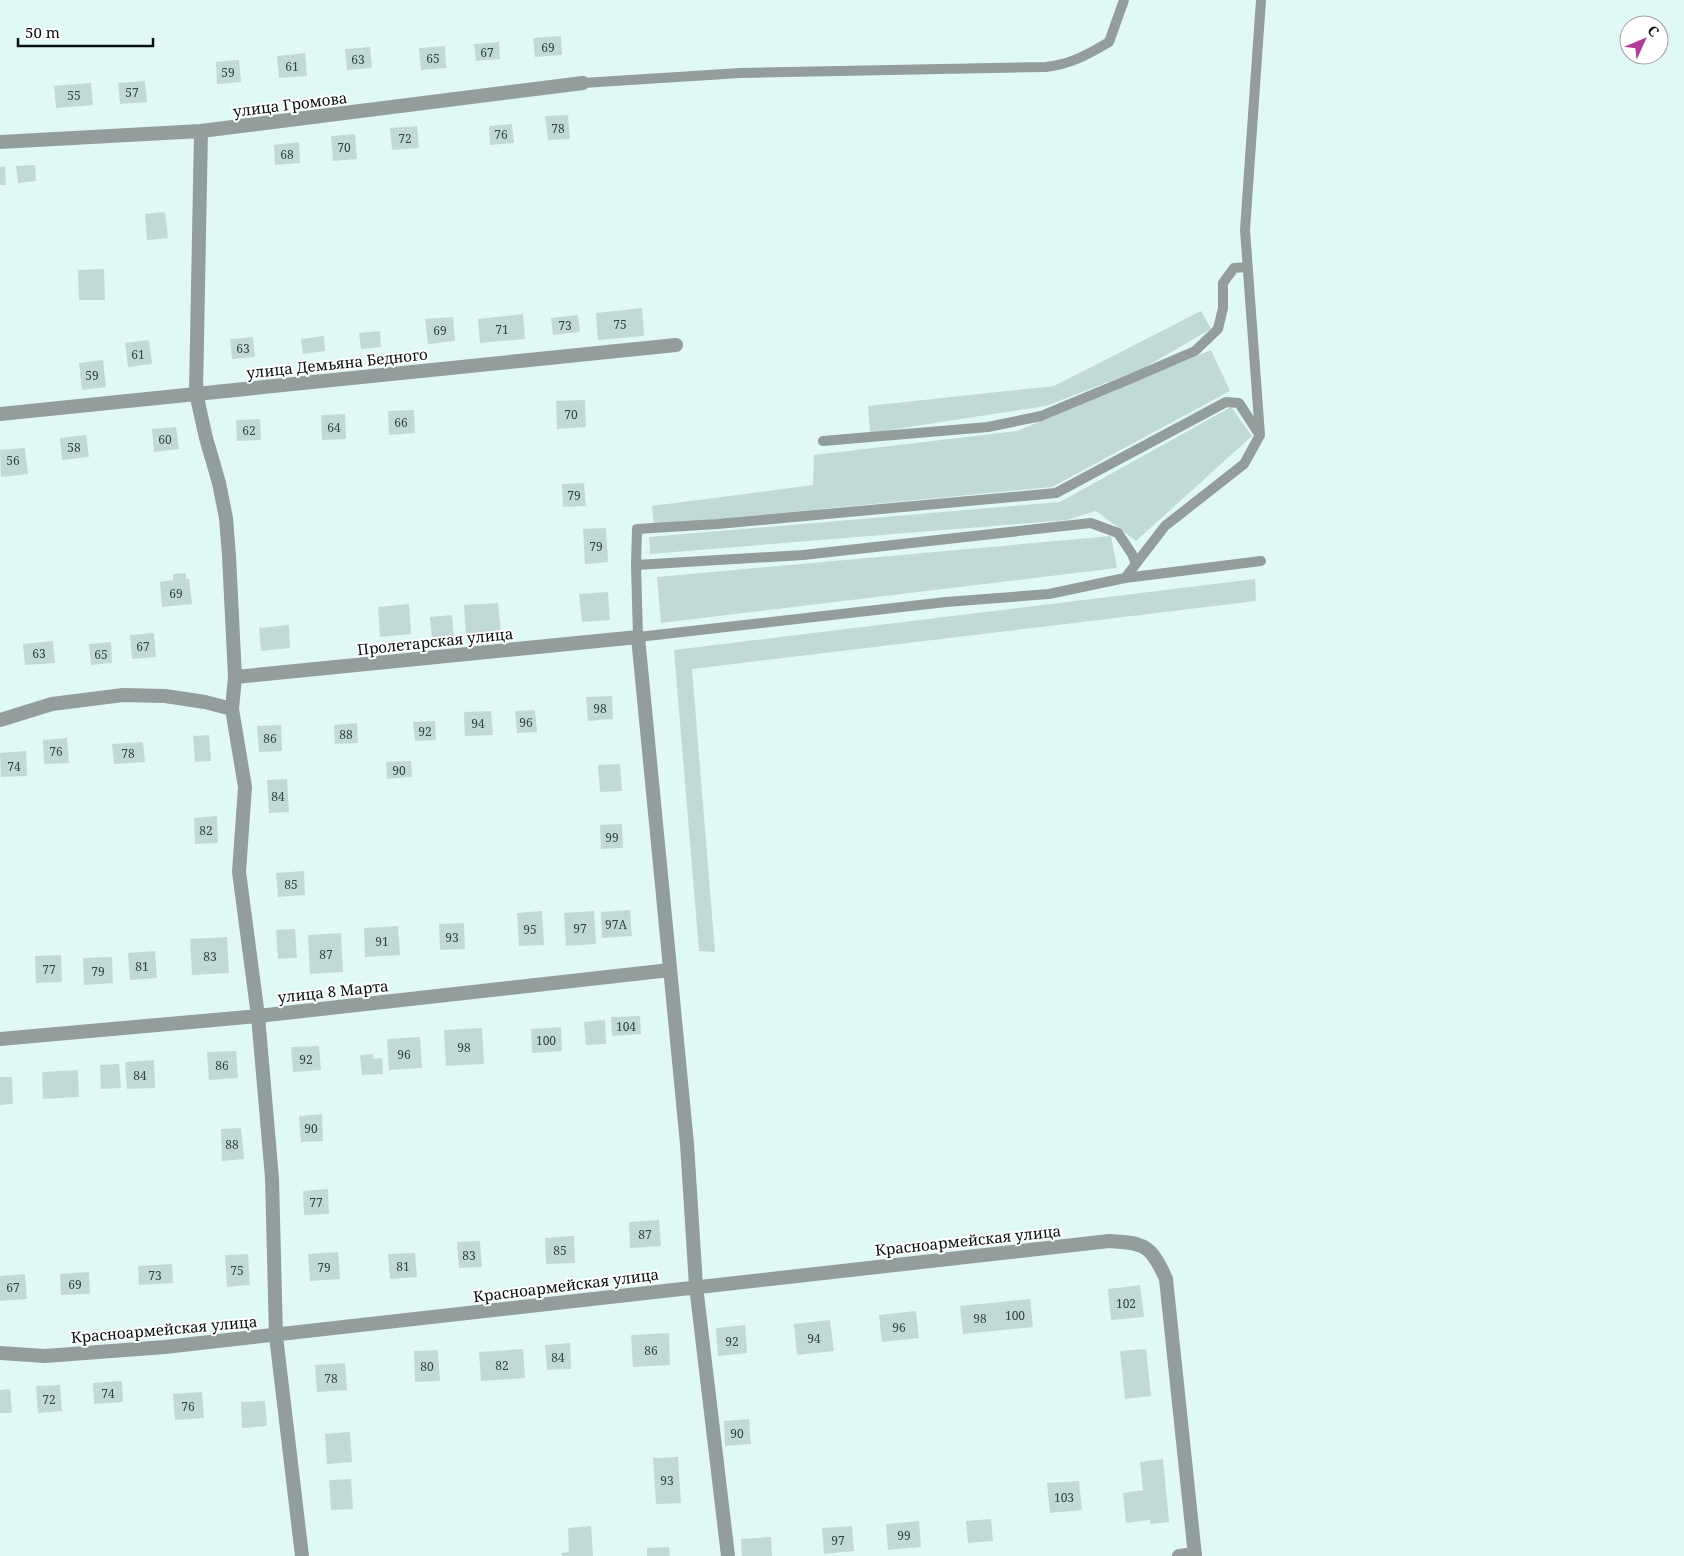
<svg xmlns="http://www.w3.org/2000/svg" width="1684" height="1556" viewBox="0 0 1684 1556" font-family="'Noto Serif',serif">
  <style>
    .building { fill: #c2dad7 }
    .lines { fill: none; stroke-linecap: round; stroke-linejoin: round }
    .service { stroke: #939d9c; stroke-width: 10 }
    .minor { stroke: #939d9c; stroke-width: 14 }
    .labels { text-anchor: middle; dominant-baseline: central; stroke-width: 4; stroke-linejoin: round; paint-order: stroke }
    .number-label { font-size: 12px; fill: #364241 }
    .street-label { font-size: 15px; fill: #08100f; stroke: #fff }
  </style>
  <rect width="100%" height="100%" fill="#e1f9f6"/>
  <path class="building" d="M561,36L562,55L535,57L533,38Z
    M499,42L500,59L476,61L474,44Z
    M445,46L446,68L421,70L419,48Z
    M370,47L372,68L347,70L345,49Z
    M305,53L307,76L279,78L277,56Z
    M239,60L241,82L217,84L216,62Z
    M145,81L147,102L120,104L118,83Z
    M91,83L93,105L56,108L54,86Z
    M568,115L570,139L548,140L545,116Z
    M512,124L514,143L490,145L489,126Z
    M417,126L419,148L392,150L390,128Z
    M355,134L357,159L333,161L331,136Z
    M299,142L300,163L275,165L274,145Z
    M35,165L36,181L18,183L16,166Z
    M5,166L6,185H0V167Z
    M165,212L168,238L147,240L145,214Z
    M104,269L105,300H79L78,270Z
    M642,308L644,336L598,340L596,313Z
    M1201,311L1211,329L1142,369L1046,406L870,433L868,406L1054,386Z
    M523,314L525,339L480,343L478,319Z
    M578,315L580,332L553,335L551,318Z
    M453,317L455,341L428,344L425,319Z
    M380,331L381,347L361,349L359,333Z
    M324,336L325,351L303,354L301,339Z
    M253,337L255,357L232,359L230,339Z
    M149,340L152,364L128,367L125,343Z
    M1211,350L1230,391L1052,487L654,525L652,506L813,485L814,455L1017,431Z
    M103,360L106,387L82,390L79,363Z
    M585,400L586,427L557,429L556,401Z
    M1231,407L1252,436L1136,541L1096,511L1067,520L650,554L649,537L1060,502Z
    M414,410L415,433L389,435L388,411Z
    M345,414L346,439L322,440L321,415Z
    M260,419L261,440L237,441L236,420Z
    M176,427L179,449L154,452L152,429Z
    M86,435L89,457L62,460L60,438Z
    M25,448L28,474L1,477L0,450Z
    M584,483L586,506L563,507L562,484Z
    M606,528L608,562L585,564L583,529Z
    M1111,536L1117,568L661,623L657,577Z
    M186,573V579H189L192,604L162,607L160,582L173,580V574Z
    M1255,579L1256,601L692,669L715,952L699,951L674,650Z
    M608,592L610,620L582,622L579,594Z
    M498,603L501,634L466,636L464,605Z
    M409,604L411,634L380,637L378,607Z
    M452,615L454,638L432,640L430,617Z
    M289,625L290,648L261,651L259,628Z
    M154,633L156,657L132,659L130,635Z
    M53,641L55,663L25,665L23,644Z
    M111,642L112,663L91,665L89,644Z
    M612,696L613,719L588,721L586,697Z
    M535,710L537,732L517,733L515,711Z
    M491,711L493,735L465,736L464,712Z
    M435,721L436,740L415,741L413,722Z
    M357,723L358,743L335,744L334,725Z
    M281,725L282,751L259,752L257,726Z
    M209,735L211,761L195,762L193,736Z
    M67,738L69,763L44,764L43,740Z
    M143,742L145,762L114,764L112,744Z
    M26,751L27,776L1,777L0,753Z
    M411,761L412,777L387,779L386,762Z
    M620,764L622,791L600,792L598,765Z
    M287,779L289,812L269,813L267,780Z
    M217,816L218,843L195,844L194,818Z
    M622,824L623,848L601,849L600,825Z
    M304,871L305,895L278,897L276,873Z
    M630,910L632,936L602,938L601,912Z
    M542,911L544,945L519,946L517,913Z
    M594,911L596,944L566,946L564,913Z
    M464,923L465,949L440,950L439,924Z
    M398,926L400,955L365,957L364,928Z
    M295,929L297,958L278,959L276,930Z
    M341,933L343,972L310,974L308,935Z
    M227,937L229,973L192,975L190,939Z
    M155,951L157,978L130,980L128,953Z
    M61,955L62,982L36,983L35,956Z
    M112,957L113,983L84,985L83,958Z
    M640,1016L641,1034L612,1036L611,1017Z
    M605,1020L606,1044L586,1045L584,1022Z
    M561,1027L562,1051L532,1053L531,1029Z
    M482,1028L484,1064L446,1066L444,1030Z
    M420,1037L422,1068L389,1070L387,1039Z
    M319,1046L321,1070L293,1072L291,1047Z
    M236,1051L238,1078L209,1080L207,1052Z
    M373,1054V1059L382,1058L383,1074L362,1075L360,1055Z
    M154,1060L155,1088L127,1089L125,1062Z
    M119,1064L121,1088L101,1089L100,1065Z
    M78,1070L79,1097L43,1099L42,1072Z
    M0,1077H12L13,1104L0,1105Z
    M322,1114L323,1141L301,1142L299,1116Z
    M241,1128L244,1159L222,1161L221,1129Z
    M328,1189L329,1214L304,1215L303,1191Z
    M659,1220L661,1246L630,1248L629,1222Z
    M574,1236L575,1263L546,1264L545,1238Z
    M480,1241L482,1267L459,1268L457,1242Z
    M338,1252L340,1279L310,1281L308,1254Z
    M415,1253L417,1277L390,1279L388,1254Z
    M248,1254L250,1285L227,1287L225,1255Z
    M172,1264L173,1283L139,1285L138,1266Z
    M89,1272L90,1294L61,1295L60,1274Z
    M25,1274L27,1299L0,1301V1276Z
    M1140,1285L1144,1317L1111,1320L1108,1289Z
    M1030,1299L1033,1327L963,1334L960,1306Z
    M916,1311L919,1338L882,1342L879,1315Z
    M830,1320L834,1351L797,1355L794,1324Z
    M745,1325L747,1353L718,1356L716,1328Z
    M669,1333L670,1365L633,1367L631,1335Z
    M570,1343L571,1369L547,1370L545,1345Z
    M523,1349L525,1378L481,1381L479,1352Z
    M1146,1349L1151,1396L1125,1399L1120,1351Z
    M438,1350L440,1381L415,1382L414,1351Z
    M345,1363L347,1390L317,1392L315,1365Z
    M122,1381L123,1402L94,1404L93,1383Z
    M60,1385L62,1411L38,1413L36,1386Z
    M10,1389L12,1413H0V1390Z
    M202,1392L204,1418L175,1420L173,1394Z
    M265,1401L267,1426L242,1428L241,1402Z
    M749,1419L751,1444L725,1446L724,1421Z
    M350,1432L352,1462L327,1464L325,1434Z
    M678,1457L681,1503L656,1504L653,1458Z
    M1163,1459L1169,1522L1150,1524V1520L1126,1523L1123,1493L1143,1490L1140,1462Z
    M351,1479L353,1509L331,1510L329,1480Z
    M1079,1481L1082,1510L1050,1513L1047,1483Z
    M991,1519L993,1541L968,1543L966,1521Z
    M919,1521L921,1547L888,1550L886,1524Z
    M591,1526L593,1556H562L561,1553L569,1552L568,1528Z
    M852,1526L854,1551L824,1554L822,1528Z
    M771,1537L772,1556H742L741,1539Z
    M669,1547L670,1556H647V1548Z"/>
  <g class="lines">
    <path class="service" d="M583,83L740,73L1046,67C1071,64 1087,55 1109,42L1124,0
      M823,441L988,427L1041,416L1130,379L1195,351L1218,329L1223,308V283L1234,268L1247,267
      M1136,564L1132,554L1118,533L1091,523L803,555L636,565L638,637L946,602L1049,594L1125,578L1165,526L1244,464L1260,435L1245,230L1261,0
      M636,565L637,529L717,524L1056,493L1226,402L1239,403L1259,434
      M1125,578L1261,561"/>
    <path class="minor" d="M201,131L196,393L206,438L219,483L226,518L229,556L235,677L232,709L245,787L239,872L258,1016L272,1178L276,1336L302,1556
      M0,142L201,131L583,83
      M0,414L676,345
      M235,677L638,637L687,1144L696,1286L728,1556
      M0,720L52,704L123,695L165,696L205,702L232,709
      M0,1039L258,1016L670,970
      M0,1353L45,1356L165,1347L1109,1241C1145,1243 1151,1245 1166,1279L1195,1556
      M1179,1556L1195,1554"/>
  </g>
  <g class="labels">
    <g class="number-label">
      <text x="548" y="47">69</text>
      <text x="487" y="52">67</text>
      <text x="433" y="58">65</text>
      <text x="358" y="59">63</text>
      <text x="292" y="66">61</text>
      <text x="228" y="72">59</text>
      <text x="132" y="92">57</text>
      <text x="74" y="95">55</text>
      <text x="558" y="128">78</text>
      <text x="501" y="134">76</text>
      <text x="405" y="138">72</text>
      <text x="344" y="147">70</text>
      <text x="287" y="154">68</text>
      <text x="620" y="324">75</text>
      <text x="565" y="325">73</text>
      <text x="502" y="329">71</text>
      <text x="440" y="330">69</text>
      <text x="243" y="348">63</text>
      <text x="138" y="354">61</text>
      <text x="92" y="375">59</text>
      <text x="571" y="414">70</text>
      <text x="401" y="422">66</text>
      <text x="334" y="427">64</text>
      <text x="249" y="430">62</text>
      <text x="165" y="439">60</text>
      <text x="74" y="447">58</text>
      <text x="13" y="460">56</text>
      <text x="574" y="495">79</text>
      <text x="596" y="546">79</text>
      <text x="176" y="593">69</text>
      <text x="143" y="646">67</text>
      <text x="39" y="653">63</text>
      <text x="101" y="654">65</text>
      <text x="600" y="708">98</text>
      <text x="526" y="722">96</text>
      <text x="478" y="723">94</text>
      <text x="425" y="731">92</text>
      <text x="346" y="734">88</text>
      <text x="270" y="738">86</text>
      <text x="56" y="751">76</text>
      <text x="128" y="753">78</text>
      <text x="14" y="766">74</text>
      <text x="399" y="770">90</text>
      <text x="278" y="796">84</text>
      <text x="206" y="830">82</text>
      <text x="612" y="837">99</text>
      <text x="291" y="884">85</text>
      <text x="616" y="924">97А</text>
      <text x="580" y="928">97</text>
      <text x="530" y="929">95</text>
      <text x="452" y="937">93</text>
      <text x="382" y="941">91</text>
      <text x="326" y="954">87</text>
      <text x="210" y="956">83</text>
      <text x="142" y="966">81</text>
      <text x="49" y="969">77</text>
      <text x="98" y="971">79</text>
      <text x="626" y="1026">104</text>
      <text x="546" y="1040">100</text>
      <text x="464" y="1047">98</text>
      <text x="404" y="1054">96</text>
      <text x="306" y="1059">92</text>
      <text x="222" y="1065">86</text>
      <text x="140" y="1075">84</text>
      <text x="311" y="1128">90</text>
      <text x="232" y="1144">88</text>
      <text x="316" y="1202">77</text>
      <text x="645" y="1234">87</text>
      <text x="560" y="1250">85</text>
      <text x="469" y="1255">83</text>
      <text x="403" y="1266">81</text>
      <text x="324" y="1267">79</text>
      <text x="237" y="1270">75</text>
      <text x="155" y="1275">73</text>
      <text x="75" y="1284">69</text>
      <text x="13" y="1287">67</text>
      <text x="1126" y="1303">102</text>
      <text x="1015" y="1315">100</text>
      <text x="980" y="1318">98</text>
      <text x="899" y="1327">96</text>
      <text x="814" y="1338">94</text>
      <text x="732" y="1341">92</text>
      <text x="651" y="1350">86</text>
      <text x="558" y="1357">84</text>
      <text x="502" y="1365">82</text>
      <text x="427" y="1366">80</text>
      <text x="331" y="1378">78</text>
      <text x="108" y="1393">74</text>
      <text x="49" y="1399">72</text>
      <text x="188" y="1406">76</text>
      <text x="737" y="1433">90</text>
      <text x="667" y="1480">93</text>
      <text x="1064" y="1497">103</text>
      <text x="904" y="1535">99</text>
      <text x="838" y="1540">97</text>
    </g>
    <g class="street-label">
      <text transform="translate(290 104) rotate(-7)">улица Громова</text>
      <text transform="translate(337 363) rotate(-6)">улица Демьяна Бедного</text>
      <text transform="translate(435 641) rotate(-6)">Пролетарская улица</text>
      <text transform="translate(333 991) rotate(-6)">улица 8 Марта</text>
      <text transform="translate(968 1240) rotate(-6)">Красноармейская улица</text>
      <text transform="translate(566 1285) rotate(-7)">Красноармейская улица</text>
      <text transform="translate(164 1329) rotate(-5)">Красноармейская улица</text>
    </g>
  </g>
  <g transform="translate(1644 40) rotate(46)"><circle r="24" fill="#ffffff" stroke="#9c9f9f"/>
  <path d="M0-4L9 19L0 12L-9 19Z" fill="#af3d97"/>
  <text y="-8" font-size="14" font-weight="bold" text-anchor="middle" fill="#08100f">С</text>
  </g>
  <path d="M18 38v8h135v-8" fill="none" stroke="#08100f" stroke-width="2.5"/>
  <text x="25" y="38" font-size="15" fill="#08100f" stroke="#ffffff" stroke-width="4" paint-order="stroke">50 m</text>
</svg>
